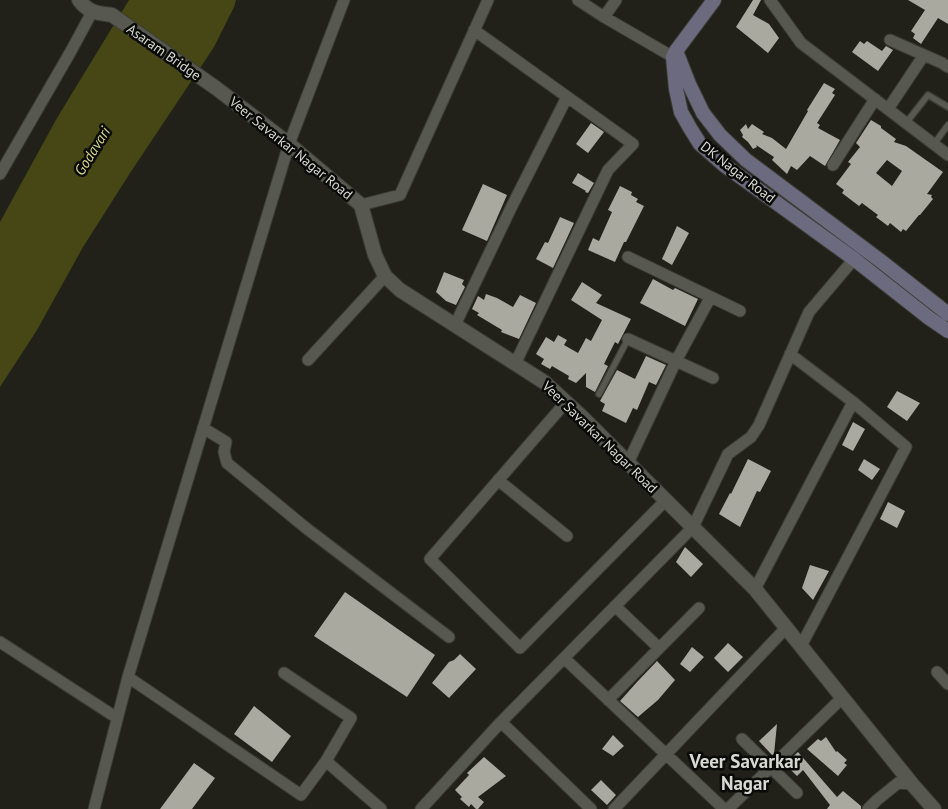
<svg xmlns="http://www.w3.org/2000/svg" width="948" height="809" viewBox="0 0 948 809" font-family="'PT Sans',sans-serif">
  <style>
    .water { fill: #474715 }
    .building { fill: #a9a9a0; fill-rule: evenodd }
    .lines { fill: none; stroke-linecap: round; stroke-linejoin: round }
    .service-casing { stroke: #3c3c36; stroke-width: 8 }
    .minor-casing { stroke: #3c3c36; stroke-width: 13 }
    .tertiary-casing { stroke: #3c3c36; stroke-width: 16 }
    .secondary-casing { stroke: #3c3c36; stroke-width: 16 }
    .service { stroke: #57584f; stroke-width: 5.5 }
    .minor { stroke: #57584f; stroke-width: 11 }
    .tertiary { stroke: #57584f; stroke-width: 14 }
    .secondary { stroke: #6c6a7f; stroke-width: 14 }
    .labels { text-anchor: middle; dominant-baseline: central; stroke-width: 5; stroke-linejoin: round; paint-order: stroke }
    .street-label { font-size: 14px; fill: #d8d8d3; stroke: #0a0b08 }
    .water-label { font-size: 15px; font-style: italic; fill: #d7d98b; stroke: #0a0b08 }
    .district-label { font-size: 19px; font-weight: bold; fill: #d8d8d3; stroke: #0a0b08 }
  </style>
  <rect width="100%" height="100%" fill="#21211a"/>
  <path class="water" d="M129,0H236L234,7L214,47L130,173L83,247L37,330L0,387V222L57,118Z"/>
  <path class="building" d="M753,0H761L753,15L769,24L779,38L768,53L736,27Z
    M908,0H948V24L938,18L921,44L913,38L915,34L911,31L925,10Z
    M860,41L864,44L867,41L882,51L886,46L893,50L878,71L852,52Z
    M824,83L835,89L832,93L835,95L817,123L820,125L818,128L840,140L825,166L810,156L797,170L791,166L787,174L772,160L774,157L756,145L757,147L753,149L748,142L742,137L743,135L740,130L746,124L748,129L752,124L764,132L762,134L772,138L786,149L808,111L807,110Z
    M871,120L881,126V128L896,139L894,142L906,146L943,172L927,194L932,195L931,197L933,199L920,215H919L906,231L903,229L901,232L890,223L888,226L876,217L878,215L862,203L859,206L842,193L844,190L836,184L851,164L848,162L860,147L856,143ZM887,160L902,171L892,186L876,173Z
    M591,123L604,132L588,153L576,144Z
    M578,173L594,183L588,193L585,192L586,191L572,183Z
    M483,184L507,195L487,241L462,230Z
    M620,186L632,192L631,195L638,199L636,202L644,206L626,242H624L615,262L588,250L593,238L599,241L612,212L608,210Z
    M560,217L574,223L553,268L536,259L545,242L548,243Z
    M677,226L689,233L672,265L662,259Z
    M444,272L464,280L462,284L465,287L456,305L446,301L436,292Z
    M653,279L673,290L675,288L698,299L685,326L640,303Z
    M582,282L602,295L596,303L631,319L618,344L615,342L604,364L608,366L595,392L586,387V373L576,383L568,379L569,376L552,366L550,369L541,364L544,359L536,354L546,337L554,342L558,335L567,340L564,345L578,353L586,338L591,341L602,320L571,300Z
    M486,294L497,298L513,307L520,295L536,303L519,339L501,332L502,330L477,315L479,313L472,309L478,296L484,300Z
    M646,356L666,365L656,385L649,382L637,410L633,408L626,423L602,411L605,404L600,401L617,370L635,379Z
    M897,391L920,403L907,421L887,407Z
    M853,422L865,429L853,451L842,445Z
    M748,459L771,471L760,492L757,491L740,527L719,514L730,493L731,494Z
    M864,459L880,469L872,480L858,470Z
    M888,502L905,511L897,528L880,519Z
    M685,547L703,564L691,577L676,562Z
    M810,565L829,571L813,600L802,588Z
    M345,592L435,655L407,697L314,636Z
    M728,643L743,657L728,672L714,658Z
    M692,647L704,657L690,672L680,664Z
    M460,654L476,669L449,698L432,683L449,662L454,660Z
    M657,661L675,680L658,700L638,717L620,701L637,682Z
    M254,706L291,736L272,762L234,734Z
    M777,724L774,754L772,755L759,741Z
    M613,735L624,746L613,756L602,749Z
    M826,737L836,752L837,751L847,760L844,763L847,765L838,776L807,749L818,739L821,741Z
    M798,752L837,797L843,791L861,806V809H827L830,805L803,770L797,776L785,764Z
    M484,757L506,776L478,797L484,802L478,809H476L471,804L469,807L460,799L462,797L455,790L469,775L467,773Z
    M194,763L215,778L192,809H160Z
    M601,780L616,795L607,805L591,790Z"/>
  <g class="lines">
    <defs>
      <path id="service" d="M906,123L928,95L948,107
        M934,144L948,125
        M599,394L628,339"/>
      <path id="minor" d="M578,0L604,17L673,57
        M770,0L801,43L948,155
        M604,17L616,0
        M474,30L633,144L608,170L515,364
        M890,40L942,63L948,67
        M888,109L924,55
        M833,165L875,99
        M0,174L71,51L92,12
        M361,205L400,195L488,0
        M628,257L740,311
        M455,325L510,210L567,97
        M628,339L713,378
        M790,354L853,402
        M308,360L385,276
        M566,402L430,559L520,648L666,500
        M203,428L226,442L224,452L227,463L306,528L449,637
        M628,463L676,361L710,298
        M498,480L567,536
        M755,589L853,402L906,447L801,646
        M615,606L659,648
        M0,642L117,718
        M564,658L724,809
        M937,672L948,684
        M284,673L351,718L326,761
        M128,677L301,795L326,761L381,809
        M608,700L699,608
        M501,722L591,809
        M742,739L797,793
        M94,809L128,677L289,144L344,0
        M421,809L501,722L693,527L728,454L751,437L759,425L809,312L854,259
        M614,809L786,628
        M728,809L842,698
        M868,809L877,800L898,783L912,784"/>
      <path id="tertiary" d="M79,0C89,13 97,13 112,15L216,88L289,144L361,205L375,255L385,276L400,290L544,382L582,417L755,589L912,784L934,809"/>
      <path id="secondary" d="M714,0L676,51L673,57L676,89L681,112L690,128L700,144L724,165L854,259L929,318L948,331
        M678,56L689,84L703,113L720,135L746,160L882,262L948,314"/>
    </defs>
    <use href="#service" class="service-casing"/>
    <use href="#minor" class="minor-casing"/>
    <use href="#tertiary" class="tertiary-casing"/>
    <use href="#secondary" class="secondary-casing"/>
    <use href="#service" class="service"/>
    <use href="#minor" class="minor"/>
    <use href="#tertiary" class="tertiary"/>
    <use href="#secondary" class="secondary"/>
  </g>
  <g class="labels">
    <g class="street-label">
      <text transform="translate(164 52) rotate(35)">Asaram Bridge</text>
      <text transform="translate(291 148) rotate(39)">Veer Savarkar Nagar Road</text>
      <text transform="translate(738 172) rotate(38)">DK Nagar Road</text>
      <text transform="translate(600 437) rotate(44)">Veer Savarkar Nagar Road</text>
    </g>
    <g class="water-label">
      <text transform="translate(92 151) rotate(-58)">Godavari</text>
    </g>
    <g class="district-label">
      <text x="745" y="761">Veer Savarkar<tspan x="745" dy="22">Nagar</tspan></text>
    </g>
  </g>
</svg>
